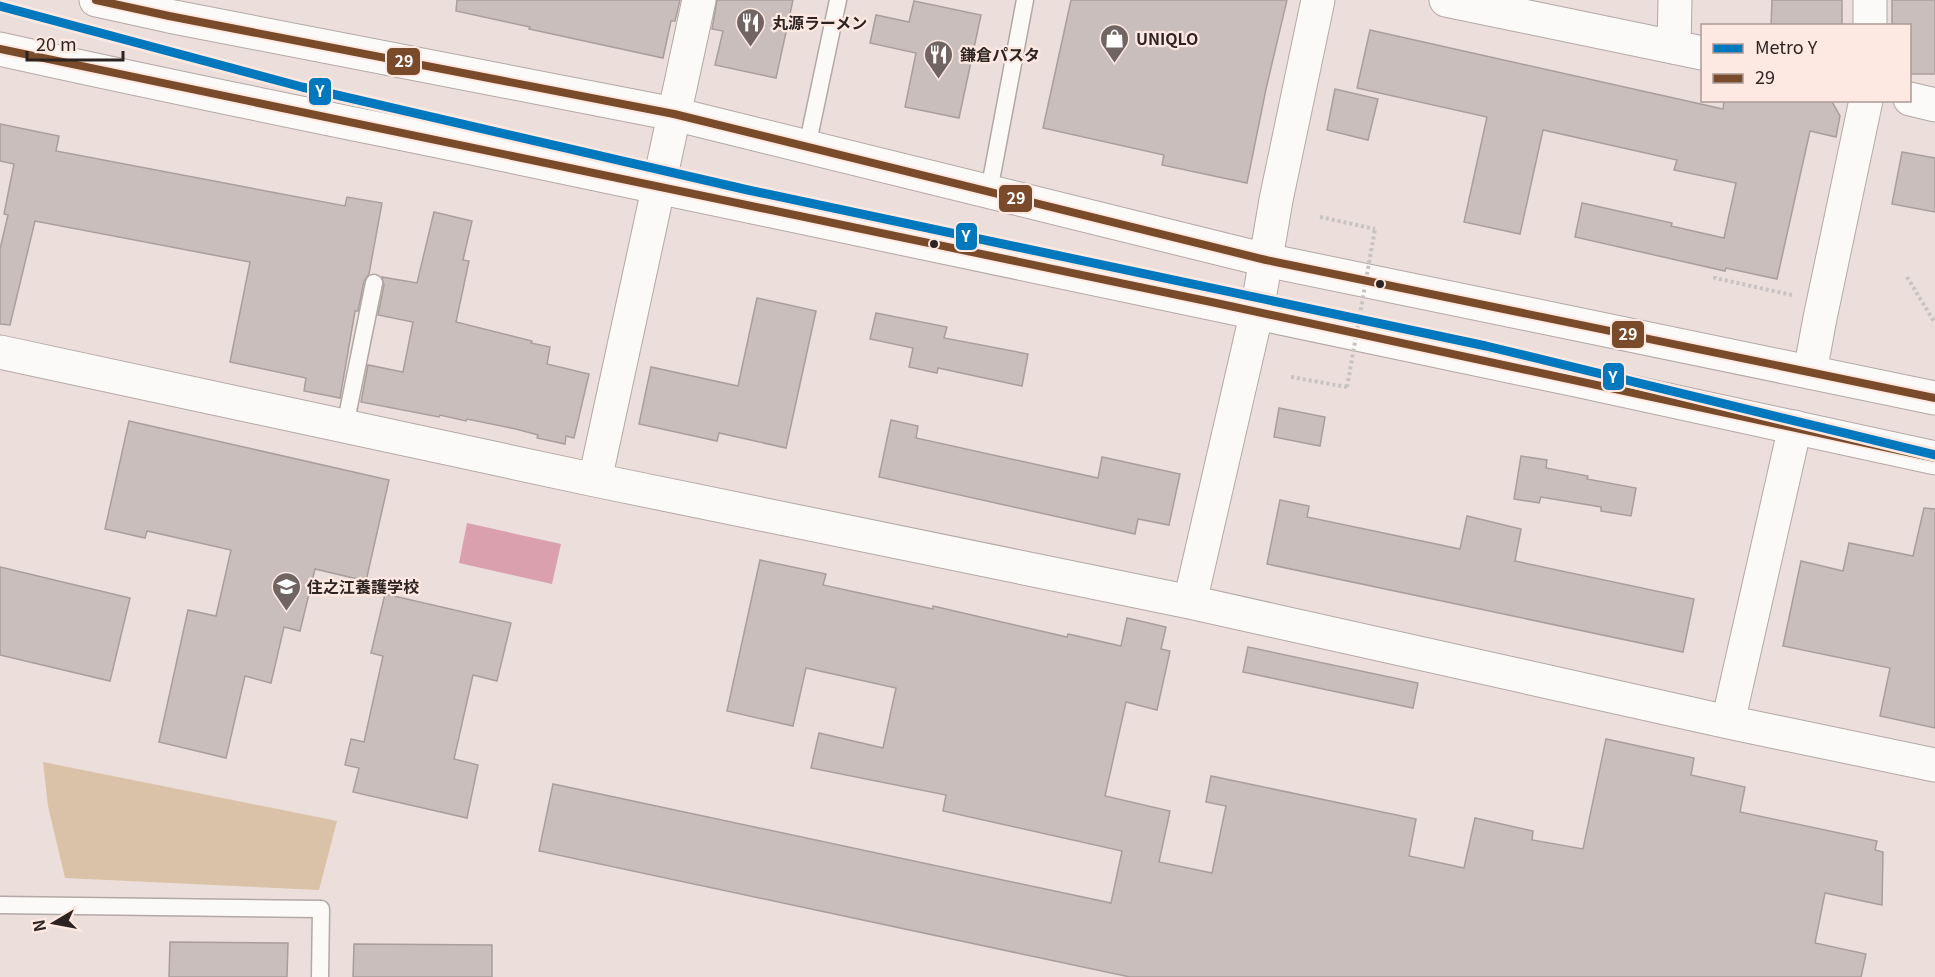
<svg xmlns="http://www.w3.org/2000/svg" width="1935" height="977" viewBox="0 0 1935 977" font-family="Georgia,'Noto Sans JP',serif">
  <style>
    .green { fill: #d9c2a7 }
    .water { fill: #daa0ae }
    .building { fill: #c9bebc; stroke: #a99e9c; stroke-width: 1.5 }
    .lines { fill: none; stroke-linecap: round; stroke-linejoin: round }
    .service-casing { stroke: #b2a8a5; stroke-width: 19 }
    .minor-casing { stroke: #b2a8a5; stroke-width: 35 }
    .tertiary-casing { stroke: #b2a8a5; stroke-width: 35 }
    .primary-casing { stroke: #b2a8a5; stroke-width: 35 }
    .path { stroke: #c7c3c2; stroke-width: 4; stroke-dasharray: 3 3; stroke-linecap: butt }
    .service { stroke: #fcfaf9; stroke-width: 16 }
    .minor { stroke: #fcfaf9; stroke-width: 33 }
    .tertiary { stroke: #fcfaf9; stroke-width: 33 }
    .primary { stroke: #fcfaf9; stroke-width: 33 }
    .path-bridge { stroke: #c7c3c2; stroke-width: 4; stroke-dasharray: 3 3; stroke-linecap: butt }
    .bus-1-casing { stroke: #fee9e2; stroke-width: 12 }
    .bus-1 { stroke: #7a4b2a; stroke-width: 8 }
    .metro-1-casing { stroke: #fee9e2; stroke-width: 14 }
    .metro-1 { stroke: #0078be; stroke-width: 9 }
    .bus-dot { fill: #2d2421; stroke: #fee9e2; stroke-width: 2 }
    .labels { text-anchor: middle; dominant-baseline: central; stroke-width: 4.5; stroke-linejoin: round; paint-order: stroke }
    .poi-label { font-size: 16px; font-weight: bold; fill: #2d2421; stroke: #fee9e2; text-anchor: start }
    .line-badge { stroke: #fee9e2; stroke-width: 2 }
    .badge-label { font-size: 16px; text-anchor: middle; font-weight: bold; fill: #fff }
  </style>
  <rect width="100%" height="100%" fill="#ecdeda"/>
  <path class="green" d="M43,762L337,821L319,890L65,878L48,806Z"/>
  <path class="water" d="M467,523L561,544L552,584L459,563Z"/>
  <path class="building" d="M457,0H680L675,21H671L663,58L529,29L530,27L456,11Z
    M717,0H793L776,78L715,65L723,31L712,29Z
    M1071,0H1287L1266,89L1247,183L1162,165L1164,155L1043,128Z
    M1772,0H1842V26H1771Z
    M1892,0H1935V74H1910V26H1892Z
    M914,1L981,15L959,118L905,107L916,53L870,43L876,15L909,22Z
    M1370,30L1723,109L1724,100H1831L1840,116L1836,137L1810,131L1777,279L1726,268L1725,271L1575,237L1582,203L1672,223L1671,226L1724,238L1736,183L1674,170L1677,160L1543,130L1520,234L1464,222L1487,117L1357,88Z
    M1335,89L1378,99L1368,140L1327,130Z
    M0,124L59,136L56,151L345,206L347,197L382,203L369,274L364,281L358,311H355L340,398L304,391L306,378L230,362L250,262L35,221L10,325L0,324V249L8,215L4,214L14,164L0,161Z
    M1902,152L1935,158V212L1892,204Z
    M434,212L472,221L463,260L469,261L456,322L532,341L531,343L550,347L547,364L589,374L574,438L566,436L565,444L537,438L538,435L516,429L467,419L466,421L440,415L439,417L361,402L368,365L403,372L413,322L378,315L384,285L382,277L417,283Z
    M757,298L816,311L786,448L719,433L717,441L639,424L651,367L738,386Z
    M876,313L947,327L944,338L1028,354L1022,386L938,368L937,373L909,367L913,348L870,339Z
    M1279,408L1325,417L1320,446L1274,437Z
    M891,420L918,426L916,438L1098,478L1102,457L1180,474L1169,525L1138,519L1135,534L879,477Z
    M129,421L389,480L366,581L315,569L300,631L284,627L271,683L245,676L226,758L159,742L188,610L216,616L231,550L147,531L145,538L105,529Z
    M1521,456L1547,460L1546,468L1588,476L1587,479L1636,488L1631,516L1601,511V507L1541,497L1539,503L1514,499Z
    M1280,500L1309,506L1307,517L1460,549L1467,516L1521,529L1515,561L1694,599L1683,652L1267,564Z
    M1924,508L1935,509V728L1880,716L1890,668L1783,646L1801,561L1843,571L1849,543L1913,556Z
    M760,560L826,574L823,585L933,609V606L1067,637L1068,634L1121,646L1127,618L1166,627L1161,649L1170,651L1157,710L1126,702L1105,796L1170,811L1159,862L1212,873L1226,806L1206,802L1211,776L1416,819L1409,856L1464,868L1475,818L1533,831L1532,840L1583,849L1606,739L1694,758L1691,775L1745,787L1740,812L1877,841L1875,850L1883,852L1882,905L1825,893L1815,943L1866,954L1861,977H1130L539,851L553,784L1111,903L1122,851L943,811L946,795L811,768L819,733L883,748L896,688L806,668L793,726L727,711Z
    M0,567L130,598L110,681L0,655Z
    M385,594L511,623L497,681L473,675L454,759L478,765L467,818L353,792L359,768L345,765L351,739L364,742L383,656L371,653Z
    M1248,647L1418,683L1413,708L1243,672Z
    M170,942L288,943L287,977H169Z
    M354,944L492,945V977H353Z"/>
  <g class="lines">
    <defs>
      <path id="service" d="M807,147L838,0
        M989,191L1025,0
        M345,426L374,283
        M0,905L321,909L320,977"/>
      <path id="minor" d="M1870,26V0
        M1674,47L1675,0
        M0,352L595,480L1190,602L1728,722L1935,765
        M1810,372L1820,318L1866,100
        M595,480L699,0
        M1190,602L1257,311L1276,200L1318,0
        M1728,722L1795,427"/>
      <path id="tertiary" d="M1446,0L1702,53
        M1910,99L1935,105"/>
      <path id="primary" d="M96,0L169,16L674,114L1266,260L1935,398
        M0,49C165,86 331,119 496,153C976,252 1456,353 1935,458"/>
    </defs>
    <use href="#service" class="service-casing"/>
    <use href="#minor" class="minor-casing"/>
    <use href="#tertiary" class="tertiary-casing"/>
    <use href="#primary" class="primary-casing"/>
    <path class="path" d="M1320,217L1375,229
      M1715,276V278L1792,295
      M1907,277L1935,323
      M1291,377L1347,387"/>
    <use href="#service" class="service"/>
    <use href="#minor" class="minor"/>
    <use href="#tertiary" class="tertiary"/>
    <use href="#primary" class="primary"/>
    <path class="path-bridge" d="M1347,387L1375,229"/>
    <defs>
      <path id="bus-1" d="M96,0L169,16L674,114L1266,260L1935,398
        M0,49L1216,303L1935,458"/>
    </defs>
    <use href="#bus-1" class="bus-1-casing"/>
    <use href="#bus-1" class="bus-1"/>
    <defs>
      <path id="metro-1" d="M0,6L302,87L748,190L1486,346L1935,455"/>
    </defs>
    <use href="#metro-1" class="metro-1-casing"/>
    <use href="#metro-1" class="metro-1"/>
  </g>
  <defs>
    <symbol id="restaurant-pin" viewBox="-11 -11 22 30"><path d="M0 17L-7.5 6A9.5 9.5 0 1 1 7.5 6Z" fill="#706562" stroke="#fee9e2"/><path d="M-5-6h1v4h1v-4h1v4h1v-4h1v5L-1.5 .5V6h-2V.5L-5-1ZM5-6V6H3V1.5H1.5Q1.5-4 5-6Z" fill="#fff"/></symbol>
    <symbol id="shop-pin" viewBox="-11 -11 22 30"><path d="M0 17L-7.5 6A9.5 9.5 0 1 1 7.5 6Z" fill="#706562" stroke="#fee9e2"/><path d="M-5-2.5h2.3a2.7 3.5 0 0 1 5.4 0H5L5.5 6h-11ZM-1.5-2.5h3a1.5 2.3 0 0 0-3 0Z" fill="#fff"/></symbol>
    <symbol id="school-pin" viewBox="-11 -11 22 30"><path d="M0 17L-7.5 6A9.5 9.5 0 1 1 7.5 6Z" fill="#706562" stroke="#fee9e2"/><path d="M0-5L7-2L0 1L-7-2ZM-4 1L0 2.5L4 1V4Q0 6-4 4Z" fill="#fff"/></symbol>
  </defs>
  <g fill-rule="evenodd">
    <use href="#restaurant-pin" x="734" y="6" width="33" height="45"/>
    <use href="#shop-pin" x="1098" y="22" width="33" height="45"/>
    <use href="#restaurant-pin" x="922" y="38" width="33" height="45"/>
    <use href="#school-pin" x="270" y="570" width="33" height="45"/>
  </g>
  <g class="bus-dot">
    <circle cx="934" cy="244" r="5"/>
    <circle cx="1380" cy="284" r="5"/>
  </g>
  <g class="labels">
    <g class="poi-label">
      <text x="772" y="22">丸源ラーメン</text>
      <text x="1136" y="38">UNIQLO</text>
      <text x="960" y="54">鎌倉パスタ</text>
      <text x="307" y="586">住之江養護学校</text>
    </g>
  </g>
  <g class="line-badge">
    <rect x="386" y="47" width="35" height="29" rx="6" fill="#7a4b2a"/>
    <rect x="308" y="77" width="24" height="29" rx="6" fill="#0078be"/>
    <rect x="998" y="184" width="35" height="29" rx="6" fill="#7a4b2a"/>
    <rect x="955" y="222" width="23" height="29" rx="6" fill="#0078be"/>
    <rect x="1611" y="320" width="34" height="29" rx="6" fill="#7a4b2a"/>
    <rect x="1602" y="362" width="23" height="29" rx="6" fill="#0078be"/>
  </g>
  <g class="badge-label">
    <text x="404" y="67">29</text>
    <text x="320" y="97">Y</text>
    <text x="1016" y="204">29</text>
    <text x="966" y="242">Y</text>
    <text x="1628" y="340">29</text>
    <text x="1613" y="383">Y</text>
  </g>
  <rect x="1701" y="24" width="210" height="78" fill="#fee9e2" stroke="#aa9a95" stroke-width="1.5"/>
  <rect x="1713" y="44" width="30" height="9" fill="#0078be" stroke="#aa9a95" stroke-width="1.5"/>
  <text x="1755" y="54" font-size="18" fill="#2d2421">Metro Y</text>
  <rect x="1713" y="74" width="30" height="9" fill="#7a4b2a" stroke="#aa9a95" stroke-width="1.5"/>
  <text x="1755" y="84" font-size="18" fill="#2d2421">29</text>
  <g transform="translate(54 923) rotate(260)" stroke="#fee9e2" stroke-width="4.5" paint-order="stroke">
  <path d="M0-4.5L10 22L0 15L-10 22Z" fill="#2d2421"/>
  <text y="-9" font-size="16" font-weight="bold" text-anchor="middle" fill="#2d2421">N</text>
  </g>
  <path d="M27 51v9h96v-9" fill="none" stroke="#2d2421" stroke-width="3"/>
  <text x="36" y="51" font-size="18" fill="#2d2421" stroke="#fee9e2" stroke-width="4.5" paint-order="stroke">20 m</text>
</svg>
